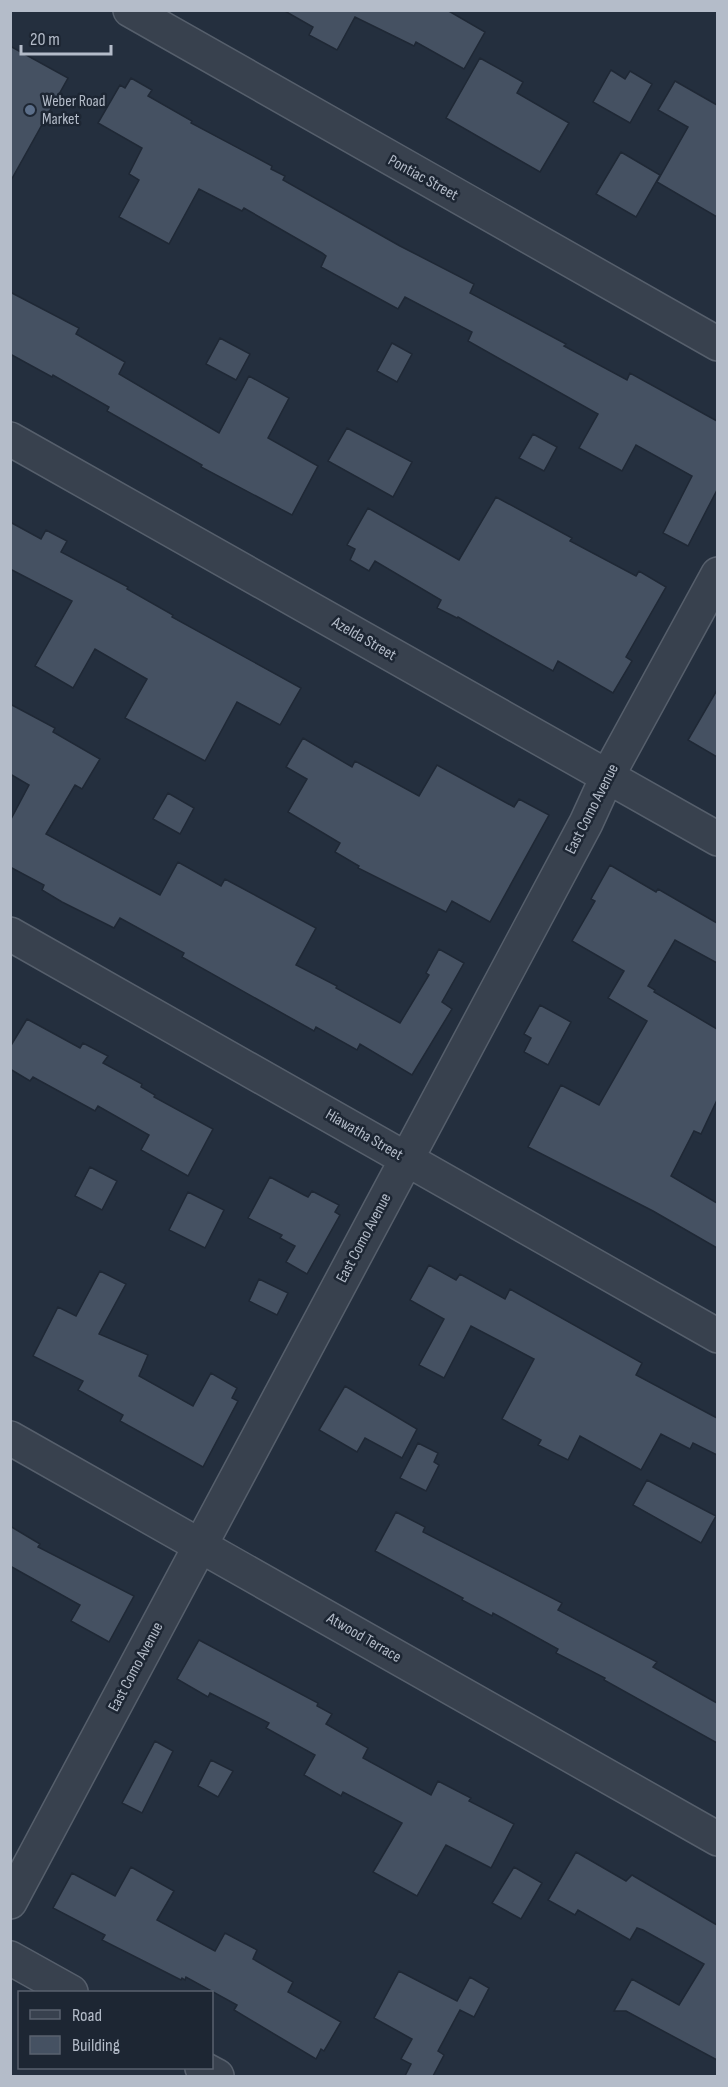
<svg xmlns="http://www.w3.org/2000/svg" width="728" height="2087" viewBox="0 0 728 2087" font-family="'Sofia Sans Condensed',sans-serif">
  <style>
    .building { fill: #455162; stroke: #1f2835; stroke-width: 1.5 }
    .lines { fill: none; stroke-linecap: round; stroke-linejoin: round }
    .minor-casing { stroke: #565f6c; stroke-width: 36 }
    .minor { stroke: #38414e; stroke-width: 33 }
    .service-dot { fill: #5c6f8a; stroke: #1d2633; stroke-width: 2 }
    .labels { text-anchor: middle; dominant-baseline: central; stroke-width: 5; stroke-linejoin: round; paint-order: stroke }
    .poi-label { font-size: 16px; fill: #b4bcc9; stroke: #1d2633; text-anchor: start }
    .street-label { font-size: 16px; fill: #b4bcc9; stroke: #1d2633 }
  </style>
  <rect width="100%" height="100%" fill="#242f3e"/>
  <path class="building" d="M283,10H447L485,32L464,69L416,42L414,46L355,17L337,50L309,35L313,27Z
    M10,46L68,78L10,182Z
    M480,58L523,82L517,93L569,123L540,172L446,118Z
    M611,70L625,79L630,71L652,84L630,123L593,102Z
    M131,78L152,90L148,96L192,121L191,123L272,166L271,169L285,176L283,180L400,246L474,284L470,293L566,344L564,346L627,380L630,373L717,421V490L688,546L663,533L692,476L636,445L622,471L579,448L598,414L468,341L472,332L405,297L398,309L321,267L326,256L322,253L244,208L242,211L199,189L169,244L119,217L139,180L129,174L142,148L98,123L120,85L125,88Z
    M675,81L717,105V217L657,182L688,127L658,110Z
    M621,152L660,175L636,217L596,194Z
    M10,292L79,328L76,334L125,362L119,374L219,433L249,376L289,398L268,438L318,466L292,515L201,467L202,465L107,411L109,407L53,375L52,377L10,354Z
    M220,338L250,354L236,380L206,364Z
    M392,343L412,354L397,382L377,371Z
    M347,428L412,462L393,497L328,461Z
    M533,434L557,447L544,471L519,458Z
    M496,497L572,538L570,541L636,576L639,571L666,587L626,657L632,661L613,693L558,661L553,671L458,617L457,618L437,608L441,600L375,561L369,571L350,560L355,549L347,545L368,508L459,560Z
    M10,522L41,539L46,530L67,541L61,552L128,587L127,589L173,615L172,617L301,688L280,725L237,702L205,761L125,718L147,679L95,649L73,688L35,666L72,601L10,569Z
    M717,690V757L688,740Z
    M10,704L55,728L53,732L100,759L82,789L75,785L46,834L160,895L178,862L221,886L225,879L316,928L296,965L337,986L336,988L400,1023L429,975L426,973L439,949L464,963L442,1002L452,1009L412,1075L360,1044L357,1050L316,1027L314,1031L182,957L184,953L120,918L114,928L62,902L42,890L44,885L10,867V821L29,785L10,774Z
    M303,738L352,767L355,761L419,796L437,765L514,807L519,799L549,815L490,922L452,901L446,912L358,868L359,866L335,852L340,843L288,812L307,779L286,767Z
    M168,793L194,808L180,834L153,819Z
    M610,865L656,892L658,889L717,923V963L675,940L648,986L655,990L654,992L717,1029V1100L701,1134L694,1131L671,1176L717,1203V1248L653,1211L528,1147L561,1085L599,1105L647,1021L608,998L624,971L572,941L595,901L591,899Z
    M540,1005L571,1022L548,1065L524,1052L531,1038L524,1034Z
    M27,1019L80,1048L83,1043L108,1056L103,1063L142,1084L141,1087L155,1095L154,1097L213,1129L188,1176L141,1150L149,1135L98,1106L95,1111L33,1077L30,1081L10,1069V1047Z
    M90,1167L117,1181L102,1210L75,1196Z
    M270,1177L304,1195L308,1197L312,1191L339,1205L335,1212L340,1215L307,1274L286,1262L295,1246L280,1238L282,1235L248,1218Z
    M188,1192L224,1210L205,1248L169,1230Z
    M429,1265L456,1280L460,1274L505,1299L510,1289L642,1363L636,1375L717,1418V1455L693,1443L690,1449L661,1434L641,1470L580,1436L568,1460L538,1445L541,1440L502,1419L534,1359L471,1326L444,1378L419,1365L444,1319L410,1300Z
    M100,1271L126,1284L99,1334L148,1355L139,1376L193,1406L211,1373L237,1388L232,1398L238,1401L203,1467L120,1421L123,1415L78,1390L83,1381L33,1356L58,1307L76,1316Z
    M259,1279L288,1293L277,1315L249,1301Z
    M345,1386L417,1429L402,1458L365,1438L357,1452L319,1430Z
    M418,1443L438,1453L434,1462L439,1465L426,1491L400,1478Z
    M647,1480L716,1516L701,1543L633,1505Z
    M396,1512L425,1527L423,1532L562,1603L558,1610L657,1662L653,1667L717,1703V1743L604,1680L605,1678L556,1653L558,1649L493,1613L492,1616L462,1600L463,1598L375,1551Z
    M10,1526L40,1544L38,1547L134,1596L109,1642L71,1621L80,1605L10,1566Z
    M199,1640L318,1703L317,1706L332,1714L326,1724L368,1748L363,1758L431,1795L438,1781L471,1798L469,1801L514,1824L491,1868L446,1845L417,1896L373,1872L402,1823L343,1792L341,1796L304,1775L315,1755L266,1728L269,1723L210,1693L208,1697L177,1679Z
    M155,1741L173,1751L142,1813L122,1803Z
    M211,1760L233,1771L218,1797L198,1786Z
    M576,1852L626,1881L632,1875L717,1925V2060L626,2011H614L632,1979L679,2005L704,1964L643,1930L637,1928L630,1940L578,1910L575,1915L548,1900Z
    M131,1867L174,1891L157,1920L215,1951L225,1933L257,1950L253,1959L293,1982L288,1992L341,2022L324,2051L321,2049L316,2059L234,2010L237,2005L186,1977L185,1980L182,1978L181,1980L102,1940L105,1935L53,1908L72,1873L115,1896Z
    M514,1867L542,1883L521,1919L492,1903Z
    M399,1971L457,2001L470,1977L489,1988L474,2017L460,2010L438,2051L444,2055L433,2076H405L411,2064L401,2059L412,2039L374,2018Z"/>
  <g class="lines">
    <defs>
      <path id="minor" d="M130,10L718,344
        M10,439L718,839
        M10,934L718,1336
        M10,1438L718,1839
        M10,1902L586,823L607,777L718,574
        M10,1958L71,1992
        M202,2068L217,2076"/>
    </defs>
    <use href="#minor" class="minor-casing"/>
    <use href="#minor" class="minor"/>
  </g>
  <circle class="service-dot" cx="30" cy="110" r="6"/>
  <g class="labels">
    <g class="poi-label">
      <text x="42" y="101">Weber Road<tspan x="42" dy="18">Market</tspan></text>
    </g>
    <g class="street-label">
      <text transform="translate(423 178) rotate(29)">Pontiac Street</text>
      <text transform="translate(364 639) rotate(30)">Azelda Street</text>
      <text transform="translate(592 809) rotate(-63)">East Como Avenue</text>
      <text transform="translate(364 1135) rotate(30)">Hiawatha Street</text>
      <text transform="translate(364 1238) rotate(-62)">East Como Avenue</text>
      <text transform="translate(364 1638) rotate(30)">Atwood Terrace</text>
      <text transform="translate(136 1667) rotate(-62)">East Como Avenue</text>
    </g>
  </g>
  <rect width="728" height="2087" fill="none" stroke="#b4bcc9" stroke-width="24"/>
  <rect x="18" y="1991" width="195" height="78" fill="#1d2633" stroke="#59626f" stroke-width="1.5"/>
  <rect x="30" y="2010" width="30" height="9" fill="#38414e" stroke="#59626f" stroke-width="1.5"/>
  <text x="72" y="2021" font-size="18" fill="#b4bcc9">Road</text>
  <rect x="30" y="2036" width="30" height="18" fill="#455162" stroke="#59626f" stroke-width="1.5"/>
  <text x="72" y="2051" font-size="18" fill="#b4bcc9">Building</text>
  <path d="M21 45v9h90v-9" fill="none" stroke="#b4bcc9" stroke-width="3"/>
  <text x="30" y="45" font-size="18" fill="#b4bcc9" stroke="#1d2633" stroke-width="4.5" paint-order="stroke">20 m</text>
</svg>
